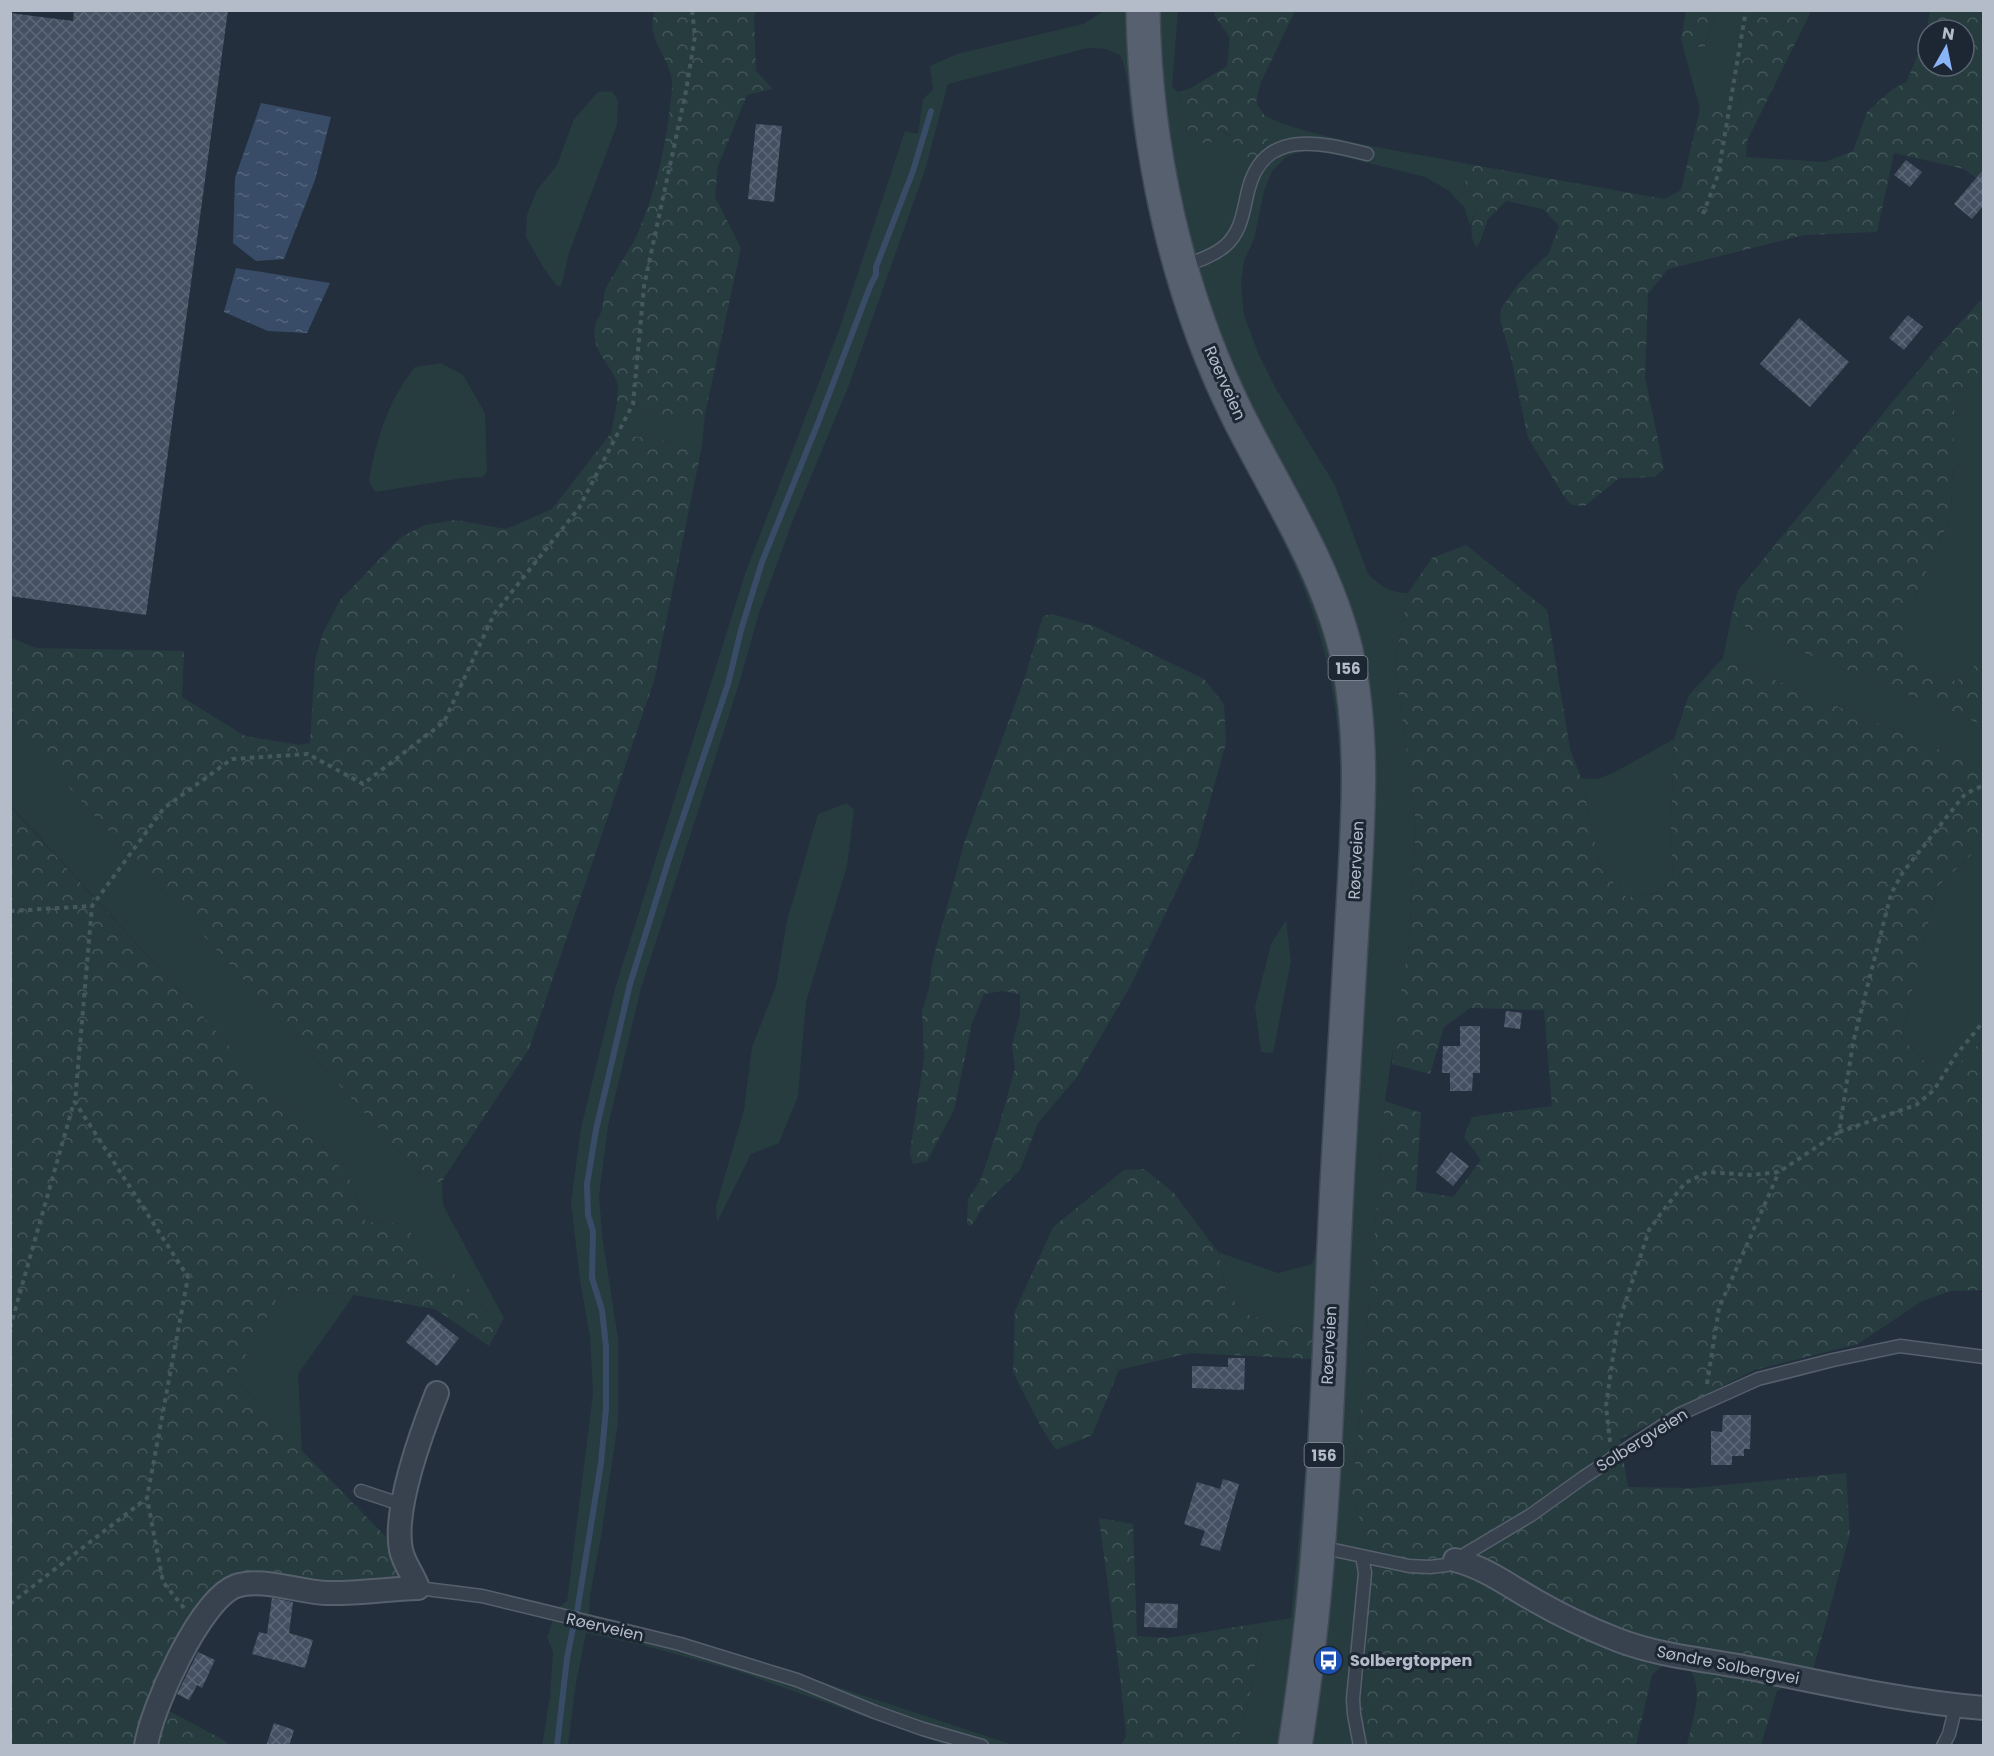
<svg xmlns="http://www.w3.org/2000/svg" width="1994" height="1756" viewBox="0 0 1994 1756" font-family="Poppins,sans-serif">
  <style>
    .grass { fill: #263c3f }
    .forest { fill: url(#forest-crowns); fill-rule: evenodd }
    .water { fill: url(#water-ripples) }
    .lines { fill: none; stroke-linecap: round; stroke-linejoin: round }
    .stream { stroke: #394c67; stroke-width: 6 }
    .building { fill: url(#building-cross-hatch) }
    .lane-casing { stroke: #565f6c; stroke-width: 15 }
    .street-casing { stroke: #565f6c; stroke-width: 26 }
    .primary-casing { stroke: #414a57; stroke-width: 36 }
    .path { stroke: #44595c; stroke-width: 4; stroke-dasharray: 4.5 4.5; stroke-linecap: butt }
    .lane { stroke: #38414e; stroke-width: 12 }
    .street { stroke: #38414e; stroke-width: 22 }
    .primary { stroke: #56606e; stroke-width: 33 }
    .labels { text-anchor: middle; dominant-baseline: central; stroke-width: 6; stroke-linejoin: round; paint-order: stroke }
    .shield { fill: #1d2633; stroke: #878f9c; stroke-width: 1.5 }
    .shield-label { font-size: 15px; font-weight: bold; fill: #b4bcc9 }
    .street-label { font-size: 16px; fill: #b4bcc9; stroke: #1d2633 }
    .poi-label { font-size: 16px; font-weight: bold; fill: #b4bcc9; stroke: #1d2633; text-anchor: start }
  </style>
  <defs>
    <pattern id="forest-crowns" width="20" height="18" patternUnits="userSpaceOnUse" patternTransform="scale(1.5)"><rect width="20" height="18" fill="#263c3f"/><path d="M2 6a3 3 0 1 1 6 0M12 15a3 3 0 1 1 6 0" fill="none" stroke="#435659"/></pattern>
    <pattern id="water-ripples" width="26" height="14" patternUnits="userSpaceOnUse" patternTransform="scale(1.5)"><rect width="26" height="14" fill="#394c67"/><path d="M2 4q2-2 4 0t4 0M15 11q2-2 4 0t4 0" fill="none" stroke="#53647b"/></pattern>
    <pattern id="building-cross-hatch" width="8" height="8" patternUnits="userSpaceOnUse" patternTransform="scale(1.5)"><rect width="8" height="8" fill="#455162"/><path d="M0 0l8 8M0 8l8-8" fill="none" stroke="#5d6877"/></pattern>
  </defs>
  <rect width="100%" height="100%" fill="#242f3e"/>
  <path class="grass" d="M1104,11H1178L1172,87L1178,92L1191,141L1219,129L1260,156L1276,121C1337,143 1405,151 1468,164L1464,189L1479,202L1470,225L1464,207L1448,190L1425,177L1340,156L1309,150L1287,156L1272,171L1264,191L1254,239L1244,261L1241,283L1244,315L1258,353L1276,389L1335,485L1368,574C1380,586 1391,593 1408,593L1395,662L1416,825L1409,944L1385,1101L1361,1406L1352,1494L1373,1563L1366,1635L1359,1745H1237L1250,1695L1261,1632L1254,1624L1291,1618L1307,1454L1314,1331L1251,1316L1227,1295L1218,1252L1278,1273L1312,1264L1317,1248C1325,1141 1332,1034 1337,926C1341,836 1347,744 1325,655C1303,561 1249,481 1208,395C1195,367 1185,338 1176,308C1160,261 1148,213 1140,164C1136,146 1133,127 1130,109C1128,89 1128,73 1120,55L1106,49L1088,48L948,84L925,170L849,385L793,520L759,613L739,684L641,988L608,1126L599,1196L603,1242L618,1338V1422L602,1531L590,1596L589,1616L613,1619L738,1654L1013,1745H945L737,1671L642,1645L586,1633L575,1689L568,1745L542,1746L550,1696L553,1652L547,1637L557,1609L567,1601L593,1393L590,1337L580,1280L571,1202L581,1128L615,989L745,574L839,330L905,131L918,134L923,99L933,90L930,66L957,54L1083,24Z
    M1716,11H1755L1742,48L1739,111L1700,109L1681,40L1704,49Z
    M612,91L618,101L617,125L569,253L561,287L556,285L543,267L526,237L527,215L537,190L557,165L574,119L598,92Z
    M441,363L463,375L485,413L487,471L483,477L463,478L375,492L369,482C375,442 389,398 415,367Z
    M1983,378V658L1957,681L1931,677L1910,655L1903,623L1951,517L1955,393Z
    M617,402L654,414H705L702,446L611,433Z
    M1732,614L1750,631L1983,725V768L1723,658Z
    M11,638L37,648L11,676Z
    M10,706L15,728L429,1184L442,1181L443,1205L504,1318L499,1327L458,1276L421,1256L407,1224L366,1222L352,1183L299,1113L273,1100L221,1036L11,806Z
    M1674,739L1671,827L1673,878L1656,894L1627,897L1601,869L1581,778L1597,779L1613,773Z
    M847,803L854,810L847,866L806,1002L798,1096L779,1143L751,1154L717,1222L716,1206L744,1110L752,1047L776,986L787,921L818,814Z
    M1983,844V1040L1942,1080L1901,1037L1937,887Z
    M1286,920L1291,961L1273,1053L1261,1052L1255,1007L1271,944Z
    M282,1290L354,1295L298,1374L302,1451L234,1377Z"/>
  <path class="forest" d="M655,11H756L754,17L756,71L773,89L747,95L718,166L715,197L741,248L705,414H654L617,402C617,396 619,386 616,380C608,361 591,350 595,326C596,320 601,315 602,309C604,302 603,293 607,286C616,269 628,253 637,235C657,189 668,138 672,88C675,61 643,40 655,11Z
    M1216,11H1295L1260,84L1256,103L1265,116L1276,121L1260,156L1239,158L1231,136L1219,129L1210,144L1191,141L1178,92L1191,88L1227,66L1230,38L1214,15Z
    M1686,11H1716L1704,49L1681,40Z
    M1755,11H1811L1747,141L1746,157L1825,162L1853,151L1867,112L1889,92L1907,81L1926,34L1930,11H1983V183L1964,169L1894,153L1877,232L1804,235L1668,269L1648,294L1645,377L1664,469L1655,477L1619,478L1585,506L1571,505L1562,493L1528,438L1510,353L1500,320L1501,309L1519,283L1549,253L1559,226L1543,209L1506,201L1488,219L1480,242L1476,247C1467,231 1473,218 1479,202L1464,189L1468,164L1665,199L1681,190L1700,109L1739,110L1742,48ZM1928,30H1964V66H1928Z
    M1983,298V378L1955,393L1951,517L1903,623L1910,655L1931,677L1957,681L1983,658V725L1750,631L1732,614L1738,590L1937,348Z
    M611,433L702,446L654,681L529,1049L442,1181L430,1185L15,728L11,706V676L37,648L184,651L182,697L245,736L300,745L310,743L315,660L323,633L340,600L401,537L425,525L455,520L506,529L552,509Z
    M1466,545L1547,610L1570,749L1581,778L1601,869L1627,897L1656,894L1673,878L1671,827L1674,739L1689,695L1723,658L1983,768V844L1937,887L1901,1037L1942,1080L1983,1040V1290L1951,1291L1922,1301L1858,1344L1754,1370L1620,1439L1628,1487L1694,1488L1846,1473L1850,1534L1813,1670L1777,1691L1761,1745H1687C1692,1722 1705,1689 1689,1668L1663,1665L1652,1675L1636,1745H1359L1366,1635L1373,1563L1352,1494L1361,1406L1385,1101L1421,1113L1416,1191L1453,1197L1481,1160L1464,1137L1472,1117L1552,1106L1544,1010L1470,1008L1444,1027L1430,1074L1392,1064L1394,1033L1409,944L1416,825L1395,662L1408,593L1432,558Z
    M1052,614L1094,626L1204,679L1224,704L1226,743L1197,848L1131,985L1077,1077L1038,1123L1020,1170L987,1202L971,1226L967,1224L968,1199L980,1181L999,1126L1015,1068L1012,1046L1020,1014V994L1002,991L984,994L972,1023L954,1110L927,1161L913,1164L910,1152L924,1058L922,1011L929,989L932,963L965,840L1025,677L1043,616Z
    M10,806L221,1036L273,1100L299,1113L352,1183L366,1222L407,1224L421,1256L458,1276L499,1327L489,1346L435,1309L354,1295L282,1290L234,1377L302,1451L398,1549V1582L238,1583L190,1644L160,1706L227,1742V1745H11Z
    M1144,1169L1174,1193L1218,1252L1227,1295L1251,1316L1314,1331L1313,1359L1190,1353L1119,1370L1092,1435L1056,1450L1041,1427L1013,1372L1015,1311L1053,1227L1124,1170Z
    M1099,1518L1133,1524L1137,1636L1168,1638L1254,1624L1261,1631L1250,1695L1237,1745H1121L1126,1736L1120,1677Z"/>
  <path class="water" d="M261,103L331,117L315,180L284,259L256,261L233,243L235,178Z
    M236,268L330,283L307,333L268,331L224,312Z"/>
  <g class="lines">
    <path class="stream" d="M577,1612L601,1463L606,1409V1347L602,1310L592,1278L593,1231L588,1215L587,1184L596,1130L630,984L668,862L728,684L741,630L762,562L818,423L871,284L876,275V267L913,171L931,111
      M557,1746L567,1658L573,1628"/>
  </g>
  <path class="building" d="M74,10H228L146,615L10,596V13L73,21Z
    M756,124L782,126L774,202L748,199Z
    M1906,160L1922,172L1910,187L1894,175Z
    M1983,170V206L1972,219L1954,204Z
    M1908,315L1923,327L1904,350L1889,338Z
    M1799,318L1849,362L1810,407L1760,364Z
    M1506,1011L1522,1013L1520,1029L1504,1027Z
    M1460,1026H1480V1073H1473L1472,1091H1450V1073H1442L1443,1046H1460Z
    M1451,1152L1469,1166L1453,1186L1436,1172Z
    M428,1314L459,1338L437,1366L406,1342Z
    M1228,1358H1245L1244,1390L1192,1388V1366L1228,1367Z
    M1723,1415H1751L1750,1449H1744V1456H1732V1465H1711V1431L1722,1432Z
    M1223,1479L1239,1484L1220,1551L1200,1545L1205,1531L1184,1524L1197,1482L1220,1489Z
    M272,1598L293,1602L289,1633L313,1640L305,1668L252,1654L259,1632L267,1634Z
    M1145,1603L1178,1604L1177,1628L1144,1627Z
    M198,1652L215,1660L202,1688L197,1685L189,1700L177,1694Z
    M274,1723L294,1730L289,1746H266Z"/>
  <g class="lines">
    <defs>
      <path id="lane" d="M1183,266C1197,261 1213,256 1225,246C1242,231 1243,211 1248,191C1263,128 1320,142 1367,154
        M361,1491L403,1505
        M1320,1547L1409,1566L1430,1567L1447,1565L1531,1515L1584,1477L1680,1414L1758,1379L1833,1360L1900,1346L1984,1357
        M418,1588L482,1596L680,1644L797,1680L875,1712L923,1729L982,1746
        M1360,1746L1354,1714L1353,1699L1365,1573L1362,1556
        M1943,1746L1949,1734L1956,1706"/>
      <path id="street" d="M1455,1560C1486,1568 1509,1586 1536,1601C1562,1616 1590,1629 1618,1640C1665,1658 1715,1660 1764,1671C1837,1686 1910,1702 1984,1708
        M146,1746C151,1709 200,1599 236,1586C261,1577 299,1592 326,1593C356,1594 387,1589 418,1588C413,1574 404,1564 401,1550C393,1509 422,1431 437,1393"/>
      <path id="primary" d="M1143,10C1145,148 1177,293 1238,416C1276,492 1326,567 1346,651C1365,735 1358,823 1353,909C1349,989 1344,1069 1339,1149C1331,1283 1329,1417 1318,1550C1313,1616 1305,1681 1295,1746"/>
    </defs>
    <use href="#lane" class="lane-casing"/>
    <use href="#street" class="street-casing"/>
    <use href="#primary" class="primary-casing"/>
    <path class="path" d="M1703,214L1718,175L1746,10
      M10,911L92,906
      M1839,1132L1916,1105L1934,1090L1956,1055L1984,1021
      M10,1328L74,1102
      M1707,1384L1719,1308L1779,1172
      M1610,1442L1606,1406L1617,1328L1649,1230L1662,1212L1685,1183L1708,1172L1750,1175L1779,1172L1839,1132L1853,1043L1891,894L1903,872L1965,794L1984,785
      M10,1604L147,1498
      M184,1608L163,1582L147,1498L188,1277L75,1102L92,906L164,808L232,759L308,754L363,784L444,722L494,614L579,508L633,404L644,286L686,91L695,36L692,10"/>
    <use href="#lane" class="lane"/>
    <use href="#street" class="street"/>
    <use href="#primary" class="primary"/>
  </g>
  <defs>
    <symbol id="bus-disc" viewBox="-11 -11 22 22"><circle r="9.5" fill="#1a4fb4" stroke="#1d2633"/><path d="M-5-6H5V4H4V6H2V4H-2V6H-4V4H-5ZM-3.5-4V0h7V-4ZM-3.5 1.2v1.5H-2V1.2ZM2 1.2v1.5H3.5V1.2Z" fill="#fff"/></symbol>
  </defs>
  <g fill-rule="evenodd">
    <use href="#bus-disc" x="1312" y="1644" width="33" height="33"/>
  </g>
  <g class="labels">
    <g class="shield">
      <rect x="1328.5" y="656" width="39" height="24" rx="4.5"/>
      <rect x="1304.5" y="1443" width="39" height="24" rx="4.5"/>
    </g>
    <g class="shield-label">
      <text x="1348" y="668">156</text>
      <text x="1324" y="1455">156</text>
    </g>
    <g class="street-label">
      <text transform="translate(1225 383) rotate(66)">Røerveien</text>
      <text transform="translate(1356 860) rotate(-87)">Røerveien</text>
      <text transform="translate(1329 1345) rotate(-87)">Røerveien</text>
      <text transform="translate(1642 1440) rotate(-32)">Solbergveien</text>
      <text transform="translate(605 1627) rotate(13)">Røerveien</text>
      <text transform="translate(1728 1665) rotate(11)">Søndre Solbergvei</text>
    </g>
    <g class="poi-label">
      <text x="1350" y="1660">Solbergtoppen</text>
    </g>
  </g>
  <rect width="1994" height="1756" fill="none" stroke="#b4bcc9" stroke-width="24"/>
  <g transform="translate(1946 48) rotate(9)"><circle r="28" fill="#1d2633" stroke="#59626f" stroke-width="1.5"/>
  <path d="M0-4.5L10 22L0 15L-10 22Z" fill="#8ab4f8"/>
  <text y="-9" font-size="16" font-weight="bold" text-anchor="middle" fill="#b4bcc9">N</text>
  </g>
</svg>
